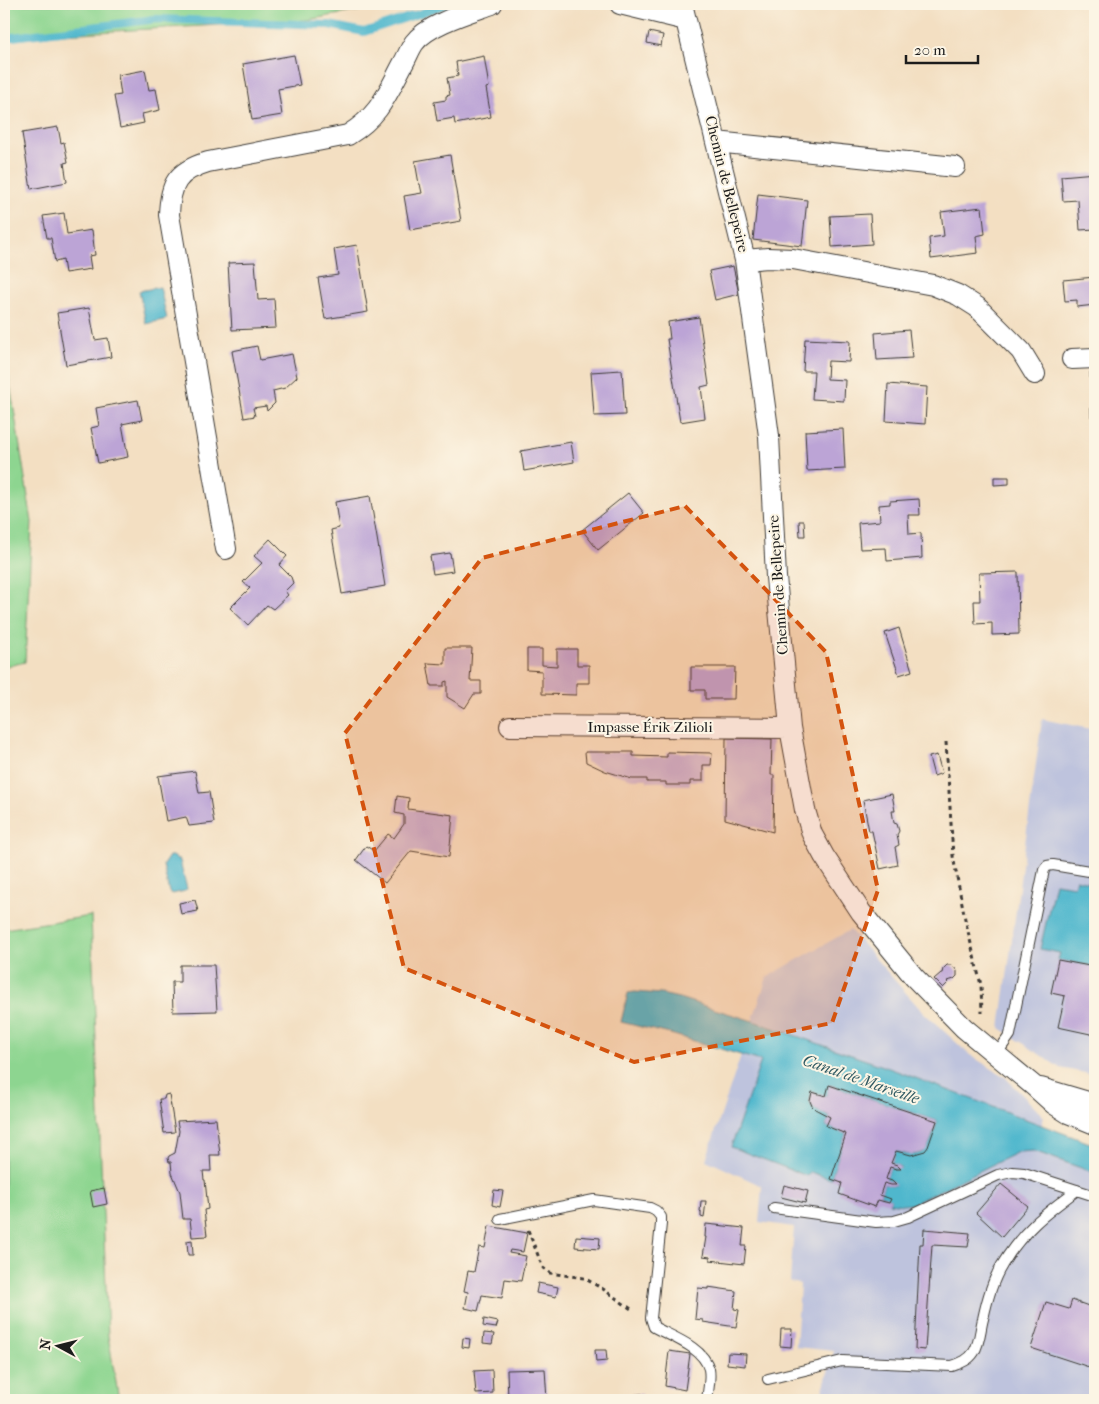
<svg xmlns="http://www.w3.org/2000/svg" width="1099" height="1404" viewBox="0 0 1099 1404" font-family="'IM FELL French Canon',serif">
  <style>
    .industrial { fill: #bec3dd }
    .green { fill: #8dd590; stroke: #547856 }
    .water { fill: #4fb7cd; stroke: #366a74 }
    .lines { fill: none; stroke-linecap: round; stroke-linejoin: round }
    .stream { stroke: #4fb7cd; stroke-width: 8 }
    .building { fill: #bca4d6 }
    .lane-casing { stroke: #3c3935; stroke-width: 12 }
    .street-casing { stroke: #3c3935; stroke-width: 22 }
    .path { stroke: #3c3935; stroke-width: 3; stroke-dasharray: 4 4; stroke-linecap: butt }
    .lane { stroke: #fff; stroke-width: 10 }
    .street { stroke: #fff; stroke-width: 20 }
    .marked { fill: #d4530e; fill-opacity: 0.2; stroke: #d4530e; stroke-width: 4; stroke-dasharray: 10 6; stroke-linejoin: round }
    .labels { text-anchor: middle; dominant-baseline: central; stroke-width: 4; stroke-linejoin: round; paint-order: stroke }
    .street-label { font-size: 15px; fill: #1c1c1c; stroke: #fcf5e5 }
    .water-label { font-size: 16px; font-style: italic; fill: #305a63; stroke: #fcf5e5 }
  </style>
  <rect width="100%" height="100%" fill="#fcf5e5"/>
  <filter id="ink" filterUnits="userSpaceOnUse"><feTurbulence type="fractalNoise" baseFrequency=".02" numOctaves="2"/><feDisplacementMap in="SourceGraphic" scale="10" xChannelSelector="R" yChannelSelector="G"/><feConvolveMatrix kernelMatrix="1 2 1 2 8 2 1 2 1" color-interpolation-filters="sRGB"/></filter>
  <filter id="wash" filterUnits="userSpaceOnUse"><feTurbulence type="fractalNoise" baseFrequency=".0096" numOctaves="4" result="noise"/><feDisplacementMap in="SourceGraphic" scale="20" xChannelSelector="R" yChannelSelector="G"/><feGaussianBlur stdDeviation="1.12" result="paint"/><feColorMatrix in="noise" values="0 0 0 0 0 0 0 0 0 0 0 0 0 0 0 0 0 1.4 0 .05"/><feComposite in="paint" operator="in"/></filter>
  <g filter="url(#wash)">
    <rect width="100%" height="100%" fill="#f3dfc2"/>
    <path class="industrial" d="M1042,719L1095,730V1075L1060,1068L1000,1028Z
      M850,930L922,1011L970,1055L1005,1077L1044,1117L1034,1151L1095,1173V1400H820L834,1351L796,1347L800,1284L790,1282L794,1227L759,1222L762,1186L706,1160L767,977Z"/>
    <path class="green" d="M4,4H373L374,8L307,20L45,35L4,39Z
      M4,347L32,522L25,662L4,667Z
      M91,916L108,1336L119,1400H4V929Z"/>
    <path class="water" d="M160,287L167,319L146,324L139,291Z
      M169,856H173L177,859H179L180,861L187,889L185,891L172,894L169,892L163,865Z
      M1076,879L1095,884V967L1058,960L1060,953L1040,949L1055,883L1074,886Z
      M635,992L661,994L679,998L753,1021L886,1067L1095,1145V1173L1034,1151L1018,1152L912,1204L903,1205L889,1203L891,1199L880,1195L884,1183L891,1185H895L892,1181L886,1179L890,1167L896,1169L901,1168L897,1165L891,1163L896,1151C926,1162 930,1147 937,1121L830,1085L826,1096L812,1092C811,1095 810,1098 810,1101C810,1110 823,1113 830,1117L826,1126L846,1134L831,1179L810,1172L807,1176L731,1147L761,1061L674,1035L621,1022L628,993Z"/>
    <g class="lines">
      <path class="stream" d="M4,38L156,19L329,25L364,32L448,4"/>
    </g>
    <g id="blocks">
      <path class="building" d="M649,32L663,35L661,46L647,43Z
        M294,55L300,85L278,89L282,115L252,120L243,64Z
        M484,56L489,87L486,88L491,117L455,124L454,118L437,121L434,102L446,100V96L450,95L447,78L458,76L456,62Z
        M145,70L149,90L156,89L160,110L142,114L144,123L120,128L114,96L121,95L118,75Z
        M58,127L61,143L64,142L68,162L64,163L67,182L31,189L22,133Z
        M450,155L461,221L410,230L404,196L422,193L420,184H419L415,161Z
        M1095,173V229L1080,230L1078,200L1063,201L1061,176Z
        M758,194L807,200L802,246L753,240Z
        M982,207L985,234L976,236L978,253L931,259L929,238L944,236L941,212Z
        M64,213L67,234L92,230L95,255L89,256L91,269L65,273L63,260L55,262L51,238H47L43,216Z
        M870,214L872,244L832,247L830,216Z
        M357,245L368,312L325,319L318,278L338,275L334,249Z
        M255,262L258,300L274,299L276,328L232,330L228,263Z
        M733,266L739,294L715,300L709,271Z
        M1095,277V305L1077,307V300L1065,301L1063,280Z
        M89,308L95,340L108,338L111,357L66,365L57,313Z
        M699,317L709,385L701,387L705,418L680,422L667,339H670L668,322Z
        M909,330L912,358L877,360L875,333Z
        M805,339L850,341L849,362L828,361L827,379L845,380L844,401L812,399L814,371H803Z
        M257,346L260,360L292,354L297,377L285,388L273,391L275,403L267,411L266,406L253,408L255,416L244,418L232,351Z
        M622,370L625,415L594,416L591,372Z
        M1095,371V417H1091L1090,372Z
        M888,384L927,387L925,424L886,421Z
        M138,400L142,420L122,424L128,457L98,463L91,428L99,426L96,408Z
        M843,429L845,469L807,471L805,431Z
        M571,442L574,462L524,471L521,451Z
        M994,477H1009V484L994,485Z
        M628,493L644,513L598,550L582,530Z
        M370,496L385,586L342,594L331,530L339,528L335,502Z
        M919,499L920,515H908L909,534L921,533L922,558L887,561L886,548L860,549L858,523L880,521L879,505L890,504V501Z
        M799,521H804L805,536H800Z
        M270,539L287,556L279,565L291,577L293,583L285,591L288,595L273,609L267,605L248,625L230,608L250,588L243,582L262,563L254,556Z
        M450,553L453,571L433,574L430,556Z
        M1018,572L1019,634L992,635V623L975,624L974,601H980L979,573Z
        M899,628L912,671L899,675L885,633Z
        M445,648H472L470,681H481V694H474L465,708L447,697V681L444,682V686H431L427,663L445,664Z
        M527,649H542V665L557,666V649H577V665H589V683H576V695L542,694V671L527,670Z
        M691,667H735L734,699H705V690H691Z
        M726,738L772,739L771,775H774L773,832L725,819Z
        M585,752H633V756L667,757V752L712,753L711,765H703V781H690V785H666V782H647V779H632L605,771L586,762Z
        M937,755L942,773L934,776L929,757Z
        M195,771L199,793L209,792L214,823L189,826L186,817L166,821L158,776Z
        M892,794L895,811H892L894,823L897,824L899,831L897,835L899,845L895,847L898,865L880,869L872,831H869L863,800Z
        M397,796L409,798L408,809L453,815L449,857L411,851L385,883L356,860L366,846L374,851L388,834L394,838L404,824V815L395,813Z
        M195,900L198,911L181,914L179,903Z
        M1058,960L1095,967V1035L1058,1027L1065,996L1051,993Z
        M180,965H214L217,1011L173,1012L172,982H180Z
        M947,965H951L954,967L957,971V976L954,979L948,981L949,982L943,988L934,979L941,973H942L943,969Z
        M829,1085L937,1121L928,1147L925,1151L911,1155L896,1151L891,1163L897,1165L901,1169H896L890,1167L886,1179L892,1181L896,1185H891L884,1183L880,1195L891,1199L889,1203L878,1200L875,1207L839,1194L842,1183L831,1179L846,1134L826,1126L830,1117L815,1109L812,1106L810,1101L812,1092L826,1096Z
        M169,1094L175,1132L164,1133L159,1099H164L165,1095Z
        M216,1119L220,1155H210L211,1171H203L204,1180H205L208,1209L204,1210L207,1236L192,1237L190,1219H183L180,1192L172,1173L171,1162H169L168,1158L169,1156L175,1153L179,1131L177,1121Z
        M1001,1184L1028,1206L1002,1237L976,1213Z
        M784,1185L808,1191L805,1203L781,1197Z
        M104,1188L107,1204L93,1207L90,1191Z
        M494,1190L503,1191L500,1207L492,1205Z
        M701,1201H706L704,1218L701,1217V1211L700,1212Z
        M706,1224L744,1228L742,1246H746L744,1264L710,1260V1257L703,1256L706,1237H705Z
        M489,1226L527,1233L523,1252L510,1250L509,1253L526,1256L521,1281L505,1279L502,1298L482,1295L478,1311L465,1308L468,1292L464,1291L468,1271L474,1272L479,1247L485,1248Z
        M924,1229L970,1233L968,1247L932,1245L925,1350L915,1349L920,1244H923Z
        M576,1236L600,1238L599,1249L575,1247Z
        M192,1240L193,1255H188L187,1241Z
        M538,1283L558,1287L556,1297L536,1293Z
        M708,1287L736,1291L734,1309L739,1310L736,1327L703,1322V1320L695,1319L698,1288L708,1289Z
        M1072,1300L1094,1308L1092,1316L1095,1317V1369L1031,1348L1046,1302L1069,1309Z
        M484,1319L498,1322L496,1328L483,1326Z
        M781,1329H792L791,1347L780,1346Z
        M484,1333L494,1334L492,1344L483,1343Z
        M463,1338L470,1339L469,1348L462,1347Z
        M595,1350H606L607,1361L596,1362Z
        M669,1351L690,1354L685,1390L665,1386Z
        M728,1353L746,1354L745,1366L727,1364Z
        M545,1369L547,1400H508L507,1370Z
        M492,1370L493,1393L476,1394L474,1371Z
        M642,1394L643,1400H614L613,1396Z"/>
    </g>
  </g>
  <g filter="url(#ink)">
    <use href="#blocks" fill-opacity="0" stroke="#3c3935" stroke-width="1"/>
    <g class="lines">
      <defs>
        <path id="lane" d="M996,1055L1010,1035L1044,870L1047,866L1053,865L1095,872
          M774,1208L876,1222L894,1221L908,1217L998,1175L1012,1172L1024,1173L1095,1196
          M500,1219L594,1200L650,1208L656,1211L661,1217V1224L651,1318L654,1327C672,1337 703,1347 709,1369C711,1379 708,1390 707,1400
          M768,1379L842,1361L952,1366C961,1363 969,1360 974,1352C980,1342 980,1330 983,1319C987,1300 992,1281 1002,1265C1022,1231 1046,1213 1077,1190"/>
        <path id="street" d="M620,4L686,20
          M682,4L745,260L769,436L776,577L790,728L805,810L812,834L824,856L861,912L914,977L964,1028L1034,1086L1054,1104L1068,1113L1095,1124
          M716,142L955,167
          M745,260L768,258L793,259L933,285L958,295L977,307L1021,351L1035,374
          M1072,359L1095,358
          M226,549L169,215C170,184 177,171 208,162L348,135C380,115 386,96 403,64C407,57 410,49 414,43C428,24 470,12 492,4
          M510,726L790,728
          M1041,1088L1095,1104"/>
      </defs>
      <use href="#lane" class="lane-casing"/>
      <use href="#street" class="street-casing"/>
      <path class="path" d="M946,742L953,856L965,919L981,985L982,1013
        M528,1230L543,1268L550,1273L584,1278L603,1289L634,1311"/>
      <use href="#lane" class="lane"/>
      <use href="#street" class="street"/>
    </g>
  </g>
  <path class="marked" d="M685,506L826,652L878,890L832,1023L634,1062L404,968L345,733L482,558Z"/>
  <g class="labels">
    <g class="street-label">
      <text transform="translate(727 184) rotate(76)">Chemin de Bellepeire</text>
      <text transform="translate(778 585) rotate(-94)">Chemin de Bellepeire</text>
      <text x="650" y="727">Impasse Érik Zilioli</text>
    </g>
    <g class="water-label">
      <text transform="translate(861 1079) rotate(19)">Canal de Marseille</text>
    </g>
  </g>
  <rect width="1099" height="1404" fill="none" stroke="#fcf5e5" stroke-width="20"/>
  <g transform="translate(58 1346) rotate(277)" stroke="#fcf5e5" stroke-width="4" paint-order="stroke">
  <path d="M0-4L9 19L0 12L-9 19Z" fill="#1c1c1c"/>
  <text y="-8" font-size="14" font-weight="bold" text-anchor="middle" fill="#1c1c1c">N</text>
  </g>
  <path d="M906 55v8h72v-8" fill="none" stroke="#1c1c1c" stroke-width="2.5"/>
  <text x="914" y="55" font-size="15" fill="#1c1c1c" stroke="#fcf5e5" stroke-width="4" paint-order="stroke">20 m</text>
</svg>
